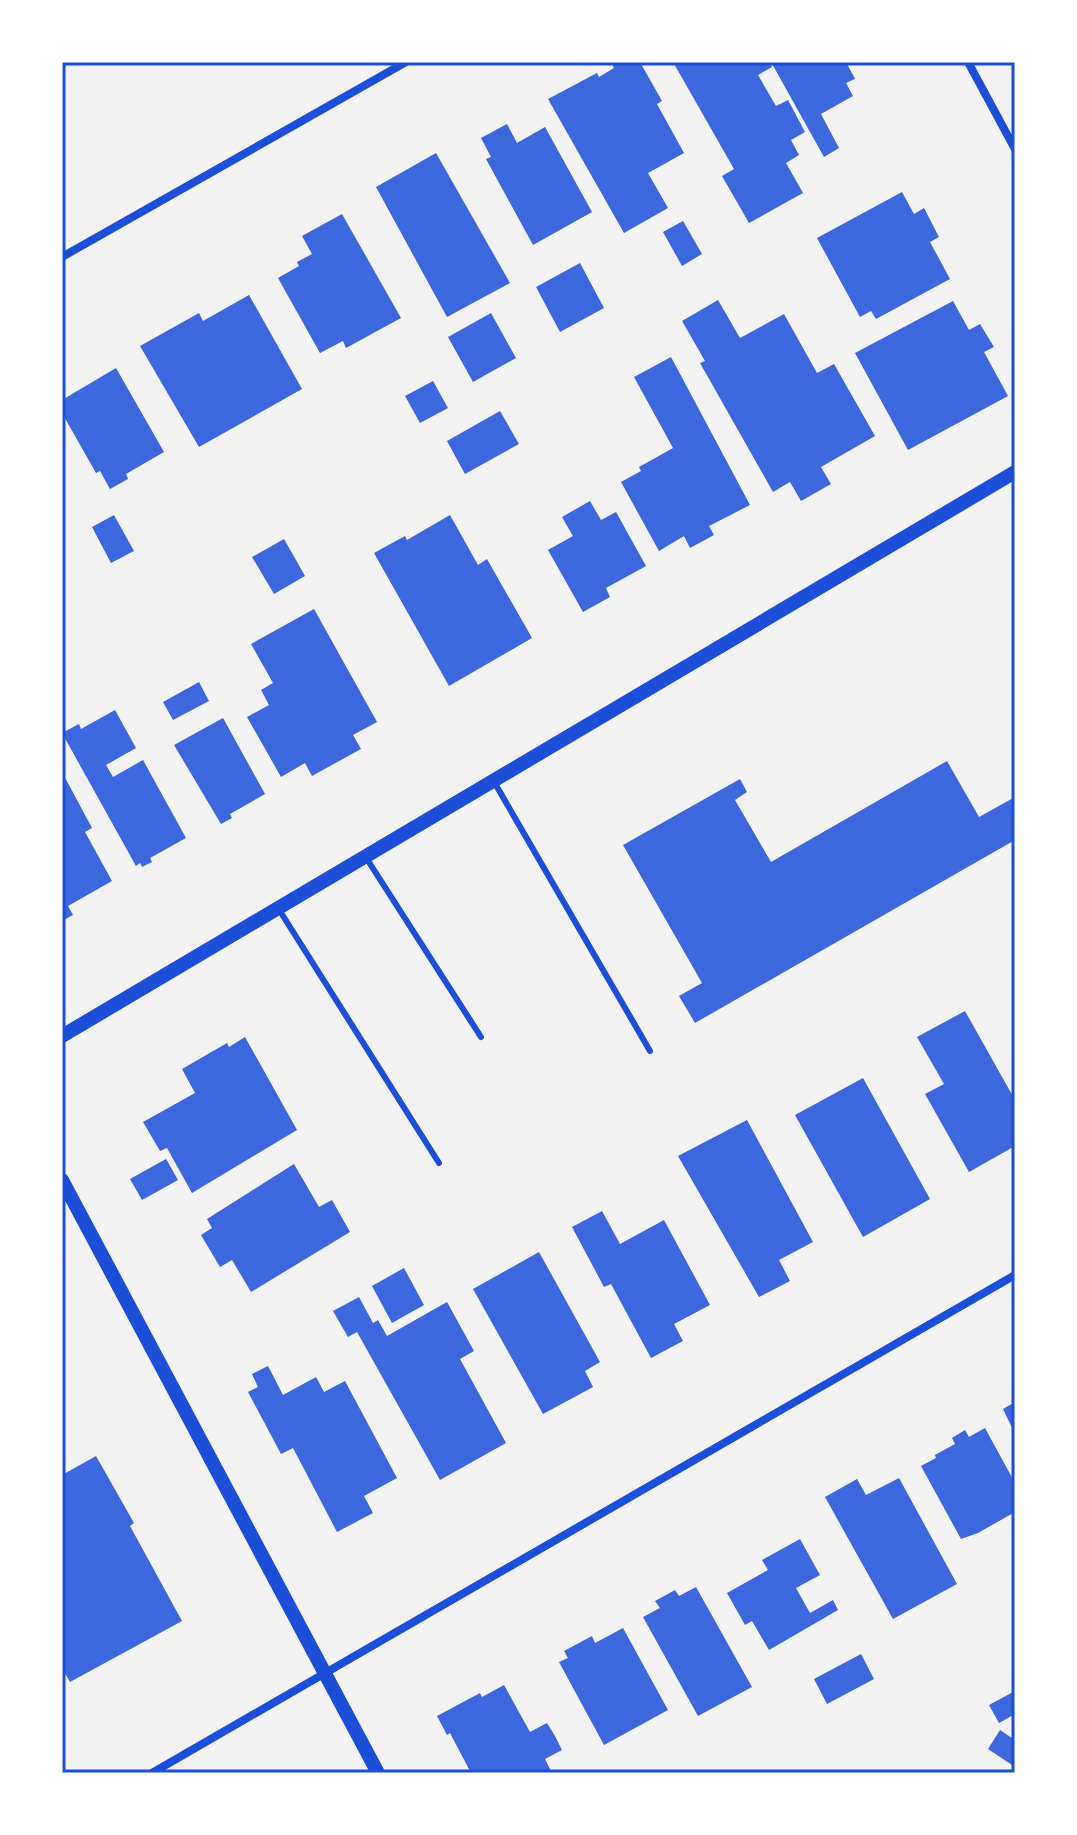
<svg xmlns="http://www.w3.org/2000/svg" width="1077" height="1835" viewBox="0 0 1077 1835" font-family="Manrope,sans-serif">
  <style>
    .building { fill: #3d67dc }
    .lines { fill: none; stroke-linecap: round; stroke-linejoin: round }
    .service { stroke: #1d4ed8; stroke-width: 6 }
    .minor { stroke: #1d4ed8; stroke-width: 8 }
    .tertiary { stroke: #1d4ed8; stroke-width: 14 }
    .neatline { fill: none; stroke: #1d4ed8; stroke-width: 3 }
  </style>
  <rect width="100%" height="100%" fill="#f2f2f2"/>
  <path class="building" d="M611,62H640L662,101L657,104L684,153L648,173L668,208L624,233L548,99L597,73L599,77L614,68Z
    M673,62H769L772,67L758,75L776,106L788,100L805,132L791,140L799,155L786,163L803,193L749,223L722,176L734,169Z
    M771,62H846L855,79L846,83L853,96L821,114L839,148L824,157Z
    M507,124L517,143L545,127L592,212L533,245L486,159L491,157L481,138Z
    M436,153L510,283L447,317L376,187Z
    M902,192L914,214L924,208L939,237L930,242L950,279L876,319L871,311L860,317L817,238Z
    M342,214L401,318L346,348L343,341L320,353L278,278L299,266L297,262L312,254L302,236Z
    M683,221L702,254L682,266L663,232Z
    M580,263L604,308L560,332L536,287Z
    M249,295L302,389L199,447L140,346L199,313L203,321Z
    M718,300L740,338L784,314L817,373L834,364L875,436L821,467L831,484L801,501L790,482L773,492L700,363L705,361L682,321Z
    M953,301L969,330L980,324L994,347L984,352L1008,396L908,450L855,353Z
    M491,313L516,358L473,382L448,337Z
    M671,357L750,505L709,526L714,535L690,548L684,536L659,551L621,482L641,471L639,467L673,448L634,377Z
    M116,368L164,452L126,474L128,479L110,489L100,471L96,473L62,413V400Z
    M433,381L448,408L420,423L405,396Z
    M500,411L519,444L465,474L447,441Z
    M590,501L601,520L616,512L646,566L606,588L610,597L583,612L548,550L573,536L562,517Z
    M114,515L134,551L111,563L92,527Z
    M450,515L478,565L487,559L532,638L449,686L374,553L405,536L407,540Z
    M284,539L305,576L274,594L252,557Z
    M314,609L377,722L353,735L361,749L312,776L305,763L281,777L247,717L269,705L261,690L273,683L251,644Z
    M199,682L209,701L173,720L163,702Z
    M115,710L136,748L106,765L113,777L143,760L186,838L150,858L152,862L142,867L140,863L136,866L62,733L79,724L81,729Z
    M223,718L265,794L230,814L232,818L221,824L174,745Z
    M947,761L979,817L1015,797V840L695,1023L679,996L702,983L623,845L740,779L747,792L735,800L771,862Z
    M62,772L92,828L85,832L112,881L68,906L73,915L62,921Z
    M965,1011L1015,1100V1146L969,1172L925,1094L944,1084L917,1037Z
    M245,1037L297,1130L192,1193L167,1148L160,1151L143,1122L195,1093L182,1069L227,1043L229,1047Z
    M863,1078L930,1199L863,1237L795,1115Z
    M747,1120L813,1242L779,1260L790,1281L759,1297L678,1156Z
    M166,1159L178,1180L142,1200L130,1179Z
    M294,1164L319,1207L332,1200L350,1232L251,1292L232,1260L220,1267L201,1235L212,1228L207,1219Z
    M602,1211L620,1244L664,1220L710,1305L674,1324L683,1341L651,1358L611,1284L604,1287L572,1227Z
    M539,1252L600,1362L585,1371L593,1387L543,1414L473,1289Z
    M404,1268L424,1305L392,1323L372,1286Z
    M359,1297L373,1323L378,1320L387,1336L447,1302L474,1351L460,1359L506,1443L440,1480L357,1332L348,1337L333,1311Z
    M268,1366L283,1395L316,1377L324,1392L345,1381L397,1478L364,1496L373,1513L337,1532L293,1448L281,1454L248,1392L258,1387L252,1374Z
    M1015,1402V1434L1003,1409Z
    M985,1428L1015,1483V1512L978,1533L961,1539L921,1466L936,1458L935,1455L955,1444L952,1438L965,1430L969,1437Z
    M96,1456L134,1523L130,1526L182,1621L70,1682L62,1668V1475Z
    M899,1478L957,1584L893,1619L825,1497L857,1479L866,1495Z
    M800,1539L820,1575L796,1588L810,1613L833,1600L838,1610L769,1650L752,1621L745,1625L727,1593L768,1570L762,1560Z
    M696,1587L752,1687L698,1716L643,1617L660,1608L655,1601L675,1590L679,1596Z
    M623,1628L668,1710L604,1745L559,1662L568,1658L564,1651L592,1636L595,1643Z
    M861,1654L874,1679L827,1704L814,1679Z
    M504,1685L530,1732L547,1723L555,1736L562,1750L545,1759L552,1773H471L450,1733L447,1735L437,1716L480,1693L482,1697Z
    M1015,1691V1714L999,1723L989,1705Z
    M1000,1730L1015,1740V1767L988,1749Z"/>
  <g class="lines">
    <path class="service" d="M493,780L650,1051
      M365,856L481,1037
      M278,908L439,1163"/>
    <path class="minor" d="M968,62L1015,149
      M62,257L406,62
      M152,1773L1015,1275"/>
    <path class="tertiary" d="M62,1036L1015,472
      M62,1180L378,1773"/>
  </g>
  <rect width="1077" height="1835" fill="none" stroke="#ffffff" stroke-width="128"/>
  <rect x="64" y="64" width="949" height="1707" class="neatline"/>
</svg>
